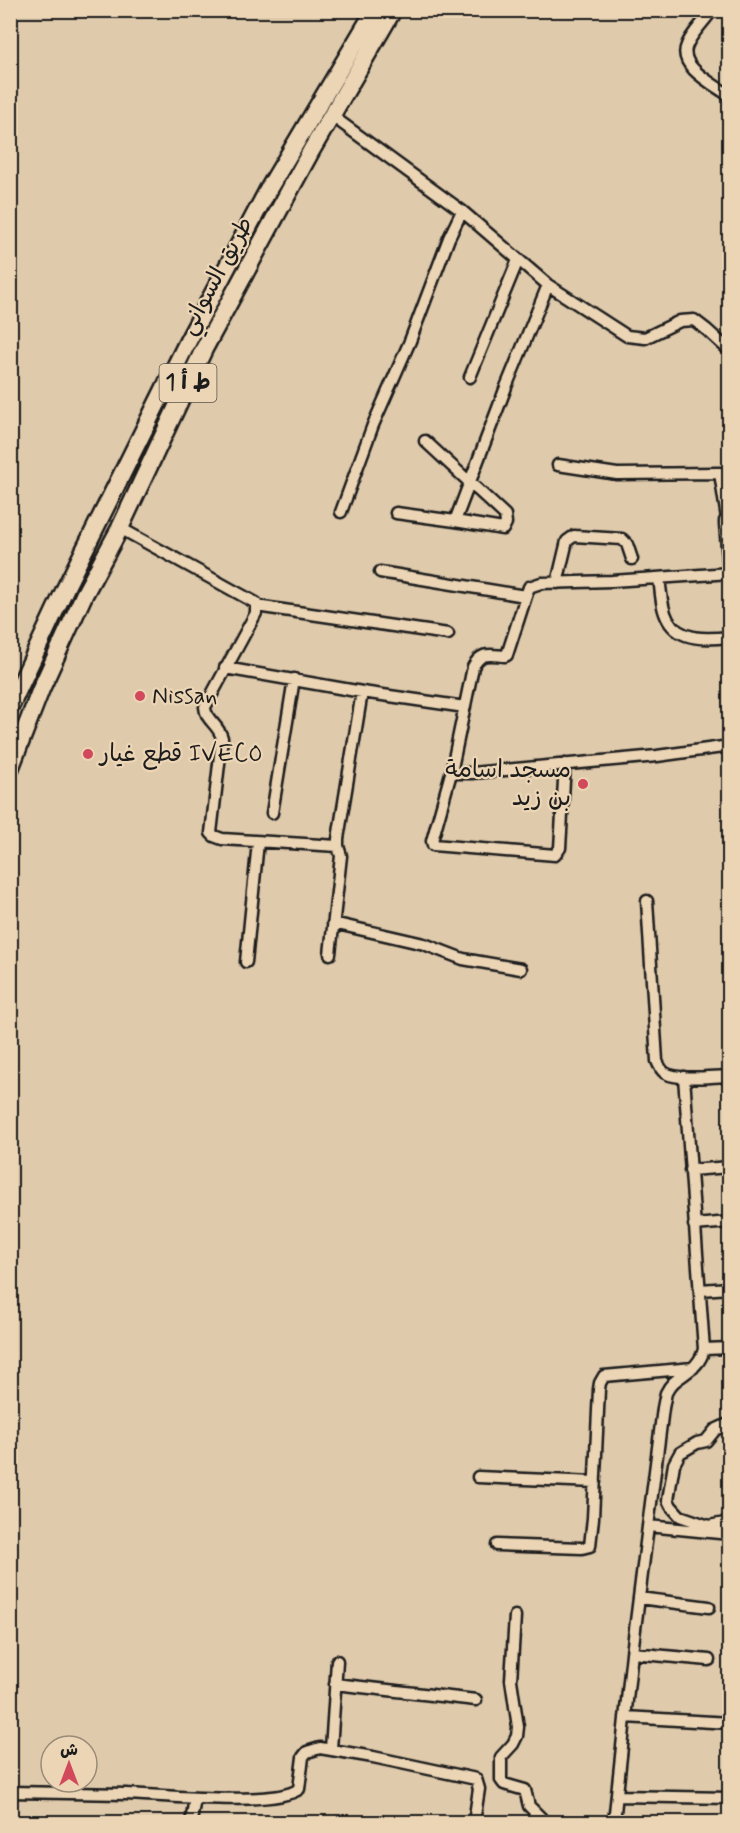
<svg xmlns="http://www.w3.org/2000/svg" width="740" height="1833" viewBox="0 0 740 1833" font-family="Mynerve,'Playpen Sans Arabic',sans-serif">
  <style>
    .lines { fill: none; stroke-linecap: round; stroke-linejoin: round }
    .minor-casing { stroke: #1c1c1c; stroke-width: 15 }
    .highway-casing { stroke: #1c1c1c; stroke-width: 21 }
    .minor { stroke: #ecd5b5; stroke-width: 10 }
    .highway { stroke: #ecd5b5; stroke-width: 16 }
    .poi-dot { fill: #d1495b; stroke: #ecd5b5; stroke-width: 2 }
    .labels { text-anchor: middle; dominant-baseline: central; stroke-width: 4.5; stroke-linejoin: round; paint-order: stroke }
    .shield { fill: #ecd5b5; stroke: #5a544a; stroke-width: 1.5 }
    .shield-label { font-size: 22px; font-weight: bold; fill: #1c1c1c }
    .street-label { font-size: 24px; fill: #1c1c1c; stroke: #ecd5b5 }
    .poi-label { font-size: 24px; fill: #1c1c1c; stroke: #ecd5b5; text-anchor: start }
  </style>
  <rect width="100%" height="100%" fill="#dfcaac"/>
  <filter id="ink" filterUnits="userSpaceOnUse"><feTurbulence type="fractalNoise" baseFrequency=".0167" numOctaves="2"/><feDisplacementMap in="SourceGraphic" scale="12" xChannelSelector="R" yChannelSelector="G"/><feConvolveMatrix kernelMatrix="1 2 1 2 8 2 1 2 1" color-interpolation-filters="sRGB"/></filter>
  <g filter="url(#ink)">
    <g class="lines">
      <defs>
        <path id="minor" d="M712,10C705,21 691,34 687,45C677,67 715,85 730,96
          M332,116L462,211L548,285L627,336L645,338L680,321L694,320L707,330L730,351
          M470,377L518,260
          M425,441L505,515L506,523L503,529L455,521
          M558,465L617,474L720,473L727,518L725,521V524L729,573
          M341,512L373,425L410,341L449,238L462,211
          M396,513L455,521L506,387L548,285
          M120,528L256,603V613L205,707C206,722 218,723 222,738L211,833L214,836L222,839L338,846
          M380,572L525,596
          M659,578C661,591 661,608 668,620C680,642 709,639 730,637
          M557,583L567,541L574,536L622,539L627,544L632,559
          M256,606L448,634
          M225,668L362,692L465,707
          M565,764L560,848L555,855L433,845L432,841L451,773L473,667C481,651 490,655 505,656L507,655L529,587L541,583L612,581L730,573
          M451,773H472L657,756L730,746
          M272,813L294,679
          M647,901L657,1061C659,1066 661,1070 665,1073C680,1081 713,1076 730,1076
          M333,923L424,944L463,959L521,969
          M330,954L341,856L338,846V839L362,692
          M246,962L258,842
          M690,1170L730,1167
          M694,1225L730,1222
          M700,1290L730,1288
          M704,1349L730,1348
          M478,1477L595,1482
          M648,1526L730,1534
          M709,1526L730,1522
          M716,1532L709,1526L680,1516L671,1506L668,1500L674,1464L680,1453L697,1443L706,1441L715,1430L730,1423
          M497,1545L582,1548L590,1546L593,1518L599,1389L600,1383L604,1376L693,1368
          M639,1598L709,1607
          M515,1616L511,1680L518,1727L517,1736L513,1744L501,1757V1780L504,1784L525,1790L529,1806L545,1822
          M632,1653L709,1660
          M335,1684L476,1700
          M625,1717L730,1723
          M331,1749L337,1661
          M10,1792C49,1793 87,1793 126,1794C160,1795 274,1807 299,1789L303,1757L307,1752L320,1748L373,1757L476,1779L479,1789L474,1822
          M617,1796L730,1798
          M191,1822L195,1798
          M614,1822L632,1653L663,1408C664,1403 665,1397 666,1393C675,1373 698,1374 704,1349L684,1077"/>
        <path id="highway" d="M10,707L66,587L188,341L269,188L375,10
          M10,769L41,689L84,595L120,528L204,349L311,151L393,10"/>
      </defs>
      <use href="#minor" class="minor-casing"/>
      <use href="#highway" class="highway-casing"/>
      <use href="#minor" class="minor"/>
      <use href="#highway" class="highway"/>
    </g>
  </g>
  <g class="poi-dot">
    <circle cx="140" cy="696" r="6"/>
    <circle cx="88" cy="754" r="6"/>
    <circle cx="583" cy="784" r="6"/>
  </g>
  <g class="labels">
    <rect class="shield" x="159.5" y="364" width="57" height="38" rx="4.5"/>
    <g class="shield-label">
      <text x="188" y="383">ط أ 1</text>
    </g>
    <g class="street-label">
      <text transform="translate(217 276) rotate(-62)">طريق السواني</text>
    </g>
    <g class="poi-label">
      <text x="152" y="696">Nissan</text>
      <text x="100" y="754">قطع غيار IVECO</text>
      <text x="571" y="770" text-anchor="end">مسجد اسامة<tspan x="571" dy="28">بن زيد</tspan></text>
    </g>
  </g>
  <rect width="740" height="1833" fill="none" stroke="#ecd5b5" stroke-width="36"/>
  <rect x="18" y="18" width="704" height="1797" fill="none" stroke="#1c1c1c" stroke-width="2" filter="url(#ink)"/>
  <g transform="translate(69 1764)"><circle r="28" fill="#ecd5b5" stroke="#998b78" stroke-width="1.5"/>
  <path d="M0-4.5L10 22L0 15L-10 22Z" fill="#d1495b"/>
  <text y="-9" font-size="16" font-weight="bold" text-anchor="middle" fill="#1c1c1c">ش</text>
  </g>
</svg>
